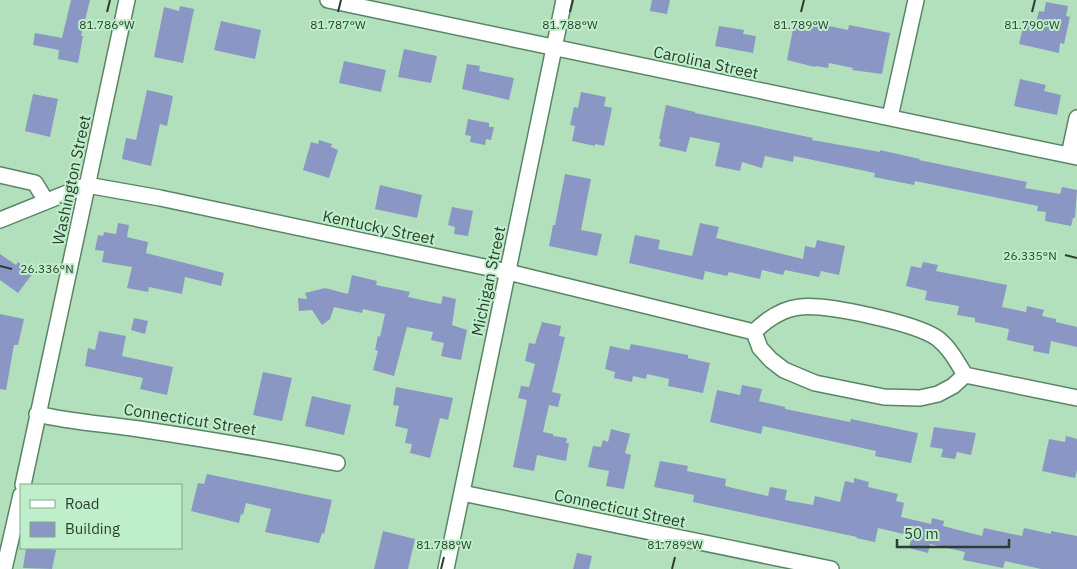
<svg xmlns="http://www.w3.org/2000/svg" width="1077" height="569" viewBox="0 0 1077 569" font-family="'IBM Plex Sans',sans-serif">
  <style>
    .building { fill: #8a97c4 }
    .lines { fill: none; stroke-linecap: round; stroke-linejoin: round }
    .street-casing { stroke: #598565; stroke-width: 18 }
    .street { stroke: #fff; stroke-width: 15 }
    .ticks { fill: none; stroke: #2b3e30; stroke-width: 2 }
    .labels { text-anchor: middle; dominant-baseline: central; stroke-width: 4; stroke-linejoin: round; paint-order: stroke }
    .street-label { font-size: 16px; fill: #2b3e30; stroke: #bfeeca }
    .ticks-label { font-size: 12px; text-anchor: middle; fill: #2b3e30; stroke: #bfeeca; stroke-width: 4; stroke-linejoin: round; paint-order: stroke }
  </style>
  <rect width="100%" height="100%" fill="#b2e0bd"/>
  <path class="building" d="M71,0H90L81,36H83L78,63L58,59L59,50L33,45L35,33L62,38Z
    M652,0H670L667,14L650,11Z
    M1046,2L1068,6L1066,16L1070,17L1064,44L1060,43L1059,53L1019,44L1025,19L1036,22L1039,11L1044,12Z
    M180,6L194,9L183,63L154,57L164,7L179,11Z
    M795,19L848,30L849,25L890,33L882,74L852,70L853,68L829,63L828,68L816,66L815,67L787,60Z
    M221,21L261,30L255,59L214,50Z
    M719,26L744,30L743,34L756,36L753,53L715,46Z
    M404,49L437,56L431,83L398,77Z
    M344,61L386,70L381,92L339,83Z
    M467,64L480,66L479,71L514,78L509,100L462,89Z
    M1020,79L1046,85L1044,91L1061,95L1057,115L1014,106Z
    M147,90L173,96L167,126L160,124L151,166L122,159L126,138L136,140Z
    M581,92L606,97L604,106L612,108L604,146L595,144V146L572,141L575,126L570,125L574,107L578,108Z
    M33,94L58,99L50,137L25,131Z
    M666,105L695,112V113L813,138L812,140L880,152V150L920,159L919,160L1027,182L1025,188L1060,194L1062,187L1077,190L1075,218H1073L1071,226L1045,221L1046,212L1037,211L1038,206L915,181L914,185L874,177L875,173L794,156L793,162L765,156L762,168L742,162L740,171L715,166L720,143L690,137L686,152L659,146L661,139H659Z
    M468,119L489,123V127H494L491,140L486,139L485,145L470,142L471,136L465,135Z
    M319,140L332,144L331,147L338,150L329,178L303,170L311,142L318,144Z
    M565,174L591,179L581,230L602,234L597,256L549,246L553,225H555Z
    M380,185L422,195L417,218L375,209Z
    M452,207L473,211L468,236L454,234L455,227L448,225Z
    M118,223L129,225L127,237L148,242L146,253L224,273L221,286L185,277L182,294L149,287L148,292L127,288L132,267L102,262L104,251L95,250L98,235L103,236L104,232L116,234Z
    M700,223L719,227L716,238L803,259L805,246L815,248L817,240L845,246L839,275L821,271L819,277L785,270L783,275L762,270L760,279L729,272L727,276L705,271L703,280L629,263L635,235L660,240L658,249L692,256Z
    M0,254L16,265L18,262L33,273L18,293L0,280Z
    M923,262L938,265L936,271L1007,285L1002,307L1026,312L1027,306L1044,310L1042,316L1056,319V322L1077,327V347L1051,341L1049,354L1033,351L1034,346L1007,340L1009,329L975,322V318L957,315L959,306L925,300L927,291L906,286L911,266L921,268Z
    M352,275L377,281L376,285L410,292L408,297L441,304L443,296L456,299L452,325L467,330L461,360L441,356L444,343L431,340L433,332L407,327L394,376L373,370L378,351L375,350L378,336L380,337L385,314L363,309L362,313L334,307L330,319L322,325L312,310L299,311L298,298L307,299L305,293L325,288L348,294Z
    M0,314L24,319L18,345H14L6,390L0,389Z
    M134,318L148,321L145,334L131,330Z
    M542,322L561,326L559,336L565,337L552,392L561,394L558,407L549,405L543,432L553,434V436L567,438L566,443H569L566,461L537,455L534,471L513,467L527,400L518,398L521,386L529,387L535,364L525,361L529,343L535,344Z
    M99,331L126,336L122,356L173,367L167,395L140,389L143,378L85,366L88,348L95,350Z
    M631,344L688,355V358L710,363L703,393L668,386L669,379L647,374L646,379L633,376L632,382L614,378L615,372L605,369L610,346L629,350Z
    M263,372L292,378L282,421L253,415Z
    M742,385L762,389L759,401L785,407V409L850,422L851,419L918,433L911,463L875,456L876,451L763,426L761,434L710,422L717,390L740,395Z
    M396,387L453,398L448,420L440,418L430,458L410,453L412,444L405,443L408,429L395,426L399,406L393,405Z
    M312,396L351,405L344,435L305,426Z
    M934,427L976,433L971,455L957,452L955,459L941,457L943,449L930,447Z
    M611,429L630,434L625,453L631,455L624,489L606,486L609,471L588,467L593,446L601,447L603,440L608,442Z
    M1066,436L1077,439V470L1075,478L1042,471L1049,439L1065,442Z
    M660,461L688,466L687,471L726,479L725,486L737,489L768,496L770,487L787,490L785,500L813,505L815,496L840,502L845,481L854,483V478L869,482L868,487L898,494L896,501L904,503L901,517L931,524L932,518L944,521L943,526L982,536L984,528L1022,536L1024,528L1051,534V531L1077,536V569H1041L1005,561L1003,568L963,560L965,552L930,544L928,553L909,548L912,536L878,528L875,542L856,538L857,537L693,502L694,495L654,487Z
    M207,474L332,500L324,534L322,533L319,543L265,532L271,509L246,503L243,515L241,514L239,523L191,511L198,483L204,484Z
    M383,531L415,539L408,569H374Z
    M26,548H43L56,550L52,569L23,568Z
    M577,553L592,556L589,569H573Z"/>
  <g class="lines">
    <defs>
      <path id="street" d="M328,0L1077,157
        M890,117L916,0
        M1069,155L1077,118
        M0,175L35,183L46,201
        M0,220L87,185L160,198L508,272L754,332
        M754,332C767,319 782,309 800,307C827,304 915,323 937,338C950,348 957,362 965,375L1077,398
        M754,332L760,348L771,360L784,370L815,383L884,397L920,398L938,394L953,386L965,375
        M37,414C70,422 105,424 139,429C205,439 271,450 337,463
        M23,485L127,0
        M462,493L831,569
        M4,569L21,495
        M446,569L564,0"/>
    </defs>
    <use href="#street" class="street-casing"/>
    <use href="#street" class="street"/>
  </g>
  <path class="ticks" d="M107,12L110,0M338,12L341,0M570,12L573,0M801,12L804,0M1032,12L1035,0M1065,255L1077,258M0,266L12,269M441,569L444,557M672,569L675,557"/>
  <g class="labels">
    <g class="street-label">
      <text transform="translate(706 62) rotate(12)">Carolina Street</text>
      <text transform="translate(71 180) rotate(-78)">Washington Street</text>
      <text transform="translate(379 227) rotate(12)">Kentucky Street</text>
      <text transform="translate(488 281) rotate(-78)">Michigan Street</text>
      <text transform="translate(190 419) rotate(9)">Connecticut Street</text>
      <text transform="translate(620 508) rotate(12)">Connecticut Street</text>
    </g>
  </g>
  <g class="ticks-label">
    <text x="338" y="29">81.787°W</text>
    <text x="570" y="29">81.788°W</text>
    <text x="801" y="29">81.789°W</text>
    <text x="1032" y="29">81.790°W</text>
    <text x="107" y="29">81.786°W</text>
    <text x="1030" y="260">26.335°N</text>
    <text x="47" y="273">26.336°N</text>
    <text x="444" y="549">81.788°W</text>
    <text x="675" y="549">81.789°W</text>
  </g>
  <rect x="20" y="484" width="162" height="65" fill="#bfeeca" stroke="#84a88c"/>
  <rect x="30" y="500" width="25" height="8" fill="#ffffff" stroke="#84a88c"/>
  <text x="65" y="509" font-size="15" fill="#2b3e30">Road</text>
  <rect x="30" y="522" width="25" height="15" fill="#8a97c4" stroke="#84a88c"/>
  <text x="65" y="534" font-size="15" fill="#2b3e30">Building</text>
  <path d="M897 539v8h112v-8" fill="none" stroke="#2b3e30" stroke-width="2.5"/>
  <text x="904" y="539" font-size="15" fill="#2b3e30" stroke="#bfeeca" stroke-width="4" paint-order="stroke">50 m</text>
</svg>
